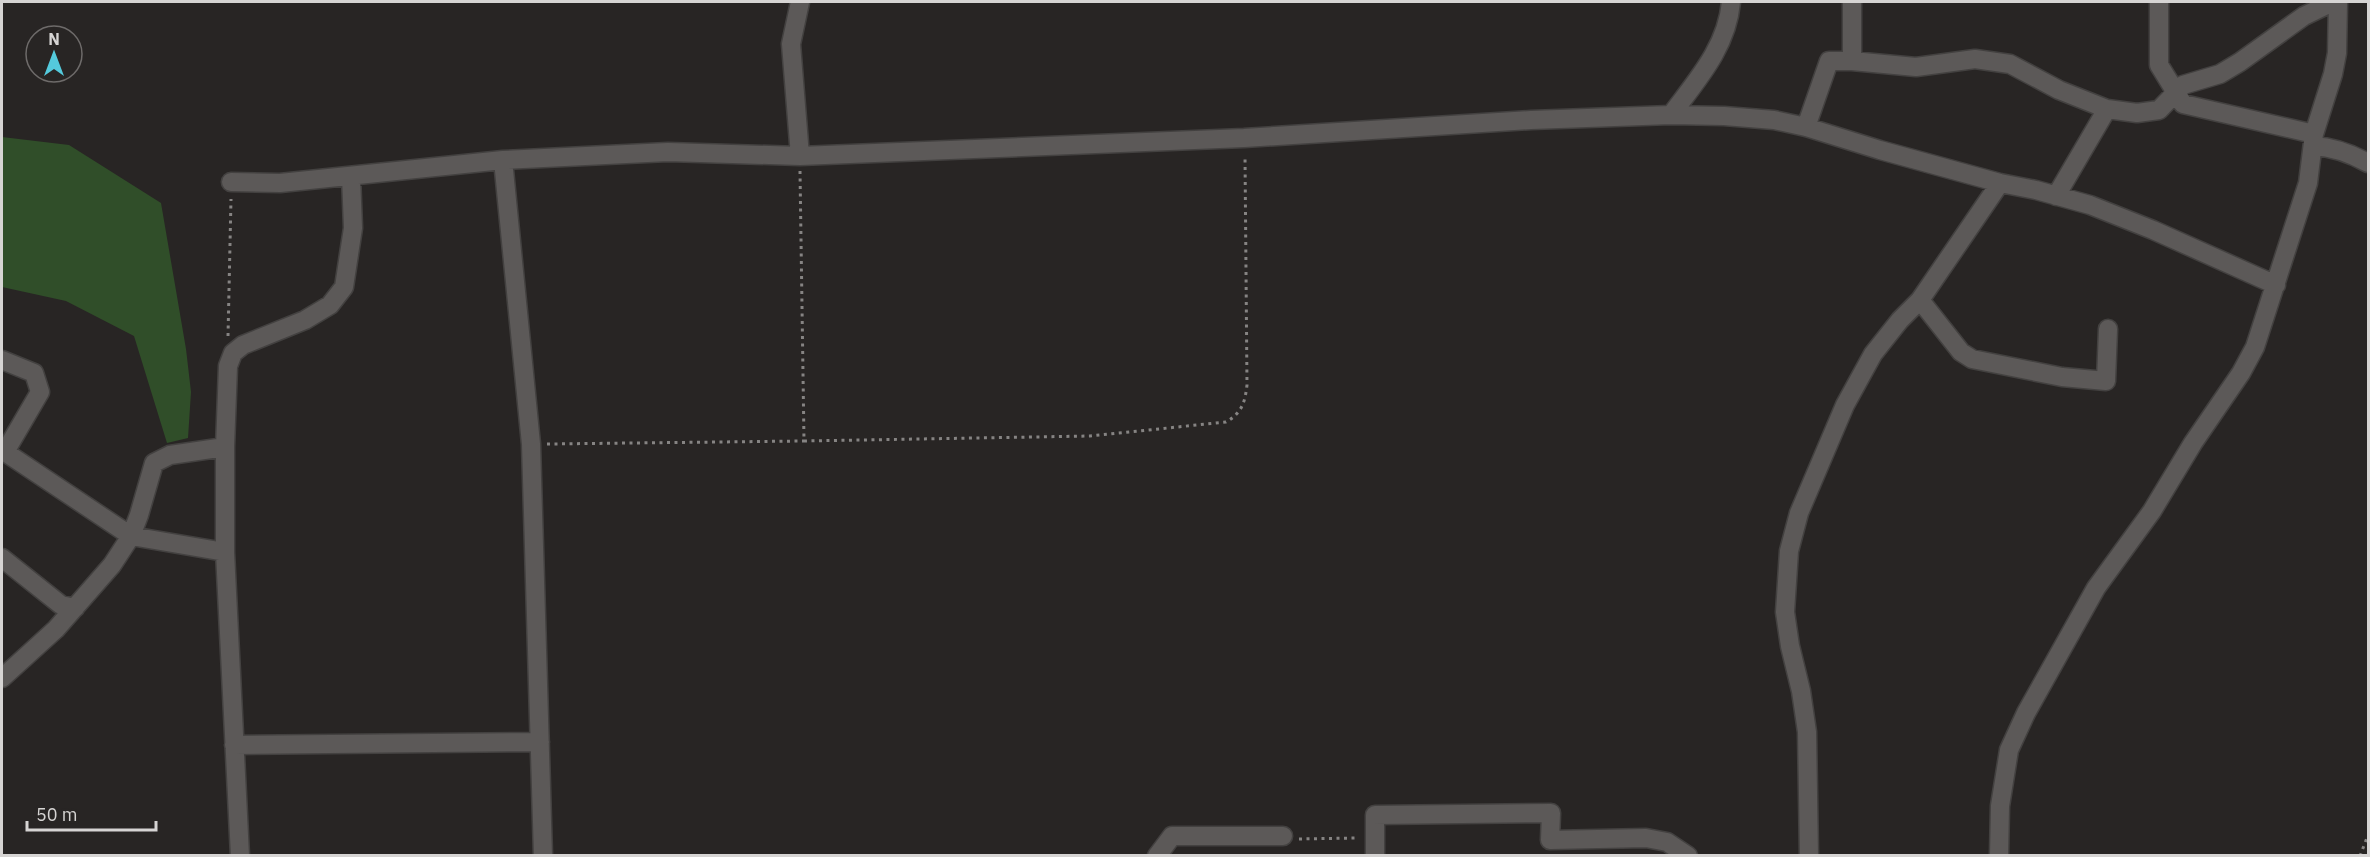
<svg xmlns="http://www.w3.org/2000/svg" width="2370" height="857" viewBox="0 0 2370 857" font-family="'IBM Plex Sans',sans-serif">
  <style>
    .green { fill: #304e29 }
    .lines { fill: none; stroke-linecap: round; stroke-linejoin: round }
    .minor-casing { stroke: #434140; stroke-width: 21 }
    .path { stroke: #868483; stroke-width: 3; stroke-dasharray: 3 4.5; stroke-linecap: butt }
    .minor { stroke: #5c5958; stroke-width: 18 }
  </style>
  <rect width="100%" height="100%" fill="#282524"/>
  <path class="green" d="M2,137L69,145L161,203L186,349L191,392L188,438L167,443L134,336L66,301L2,287Z"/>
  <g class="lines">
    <defs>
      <path id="minor" d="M2159,2V65L2183,104L2314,134
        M1852,61V2
        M1671,115C1697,80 1727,47 1731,2
        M1806,127L1829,61H1852L1916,67L1975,59L2010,64L2059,90L2107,109L2137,113L2159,110L2183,85L2220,74L2240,62L2304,16L2333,2
        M2313,146C2334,147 2350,153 2368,163
        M800,156L791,44L800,2
        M503,160L531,444L543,856
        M231,182L280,183L503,160L668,152L800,156L1244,138L1531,120L1671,115L1724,116L1774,120L1806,127L1880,150L2000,183L2036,190L2090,205L2153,230L2276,285
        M2056,196L2107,109
        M1920,300L1961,352L1972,359L2062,377L2106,381L2108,329
        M2,360L34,373L40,392L5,452
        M2,450L131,536L225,552
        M2,558L61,605L75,608
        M2,678L56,629L112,565L131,536L139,515L154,463L170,455L225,447
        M234,745L540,742
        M240,856L225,552V447L228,366L233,353L243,345L305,320L330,305L344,287L353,228L351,176
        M1157,856L1172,836H1283
        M1375,856V815L1551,813L1550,840L1646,838L1667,842L1688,856
        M1809,856L1807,732L1801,691L1790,646L1785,612L1789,551L1799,513L1845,405L1873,354L1900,320L1920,300L2000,183
        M1999,856L2000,806L2009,750L2026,713L2096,588L2152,511L2193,443L2241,373L2255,347L2308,183L2314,134L2333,74L2337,53L2338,2"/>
    </defs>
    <use href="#minor" class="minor-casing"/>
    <path class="path" d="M800,171L804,441L1090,436L1226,422C1242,413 1245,402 1247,385L1245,155
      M228,336L231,199
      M547,444L804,441
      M1299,839L1358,838
      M2360,856L2368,835"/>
    <use href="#minor" class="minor"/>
  </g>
  <rect width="2370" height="857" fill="none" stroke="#d6d4d3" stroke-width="6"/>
  <g transform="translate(54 54)"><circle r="28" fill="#282524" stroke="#6e6b6a" stroke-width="1.5"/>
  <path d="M0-4.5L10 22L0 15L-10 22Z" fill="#54cadc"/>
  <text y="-9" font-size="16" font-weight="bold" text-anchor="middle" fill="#d6d4d3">N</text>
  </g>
  <path d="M27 821v9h129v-9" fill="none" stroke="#d6d4d3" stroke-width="3"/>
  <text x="36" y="821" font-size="18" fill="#d6d4d3" stroke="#282524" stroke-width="4.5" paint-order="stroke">50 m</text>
</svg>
